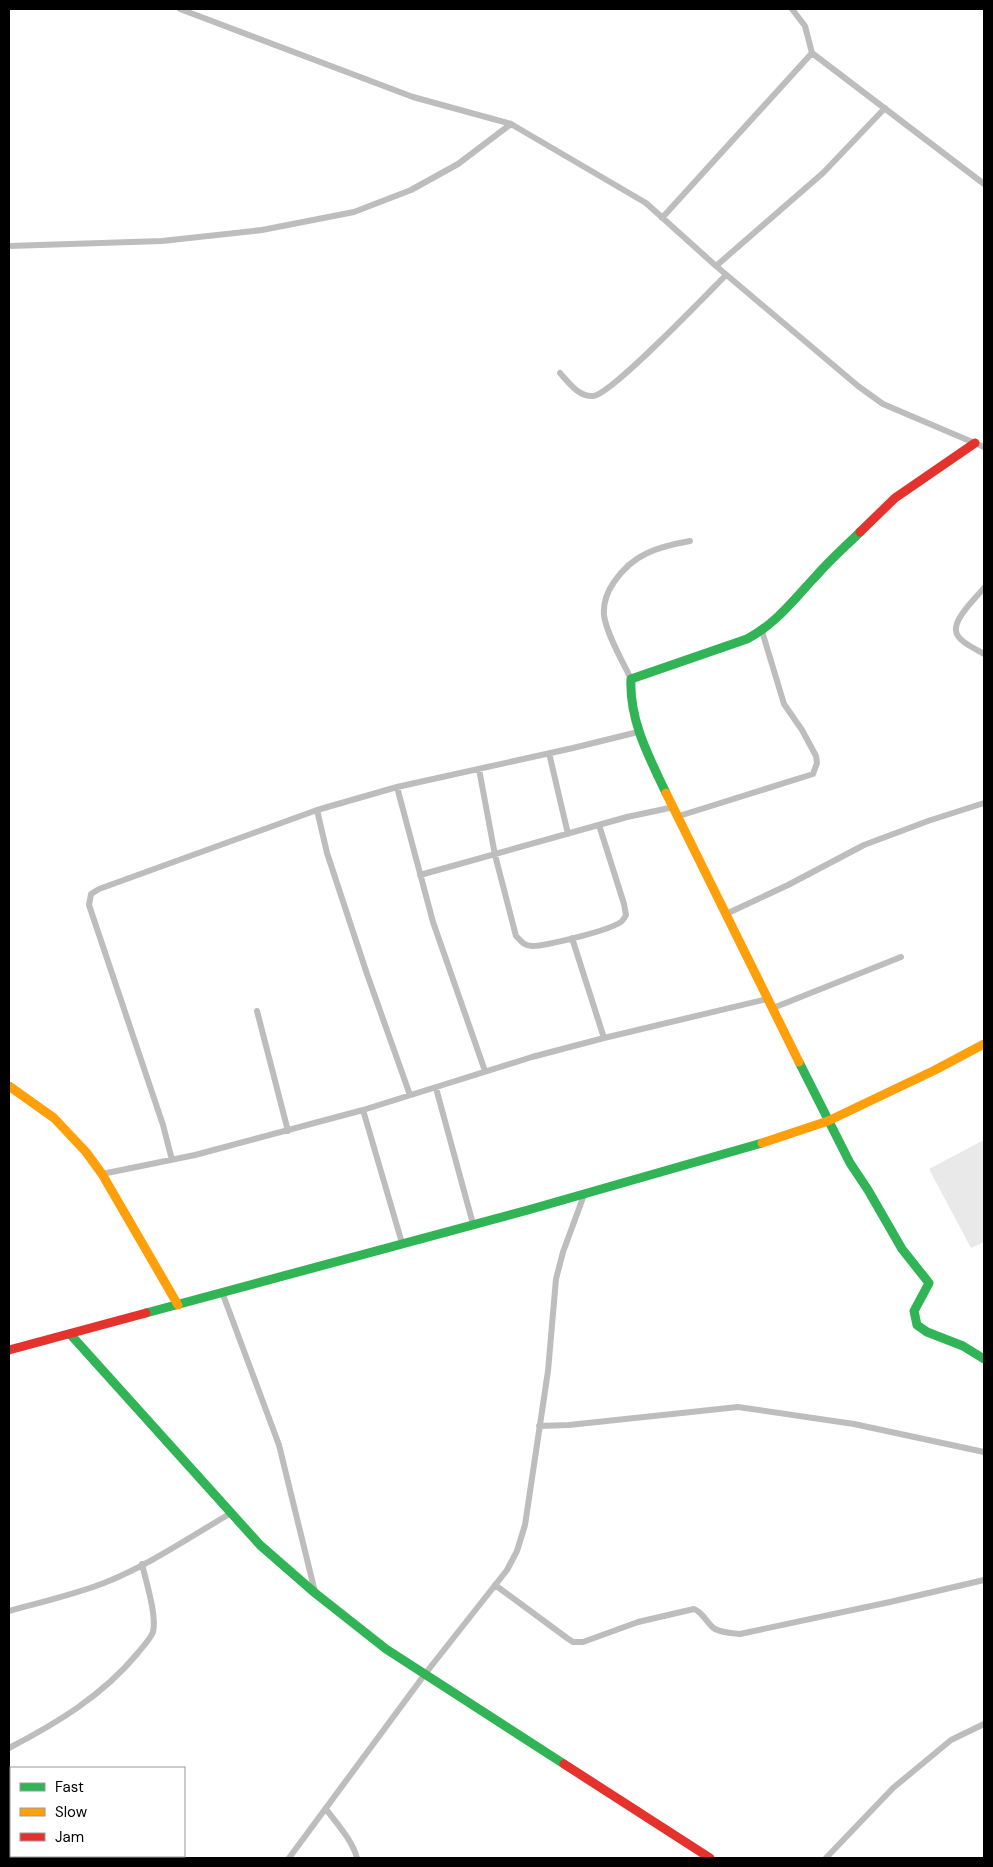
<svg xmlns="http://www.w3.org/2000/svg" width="993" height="1867" viewBox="0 0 993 1867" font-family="'DM Sans',sans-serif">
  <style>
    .pitch { fill: #e9e9e9 }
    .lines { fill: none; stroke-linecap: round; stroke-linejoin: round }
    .street { stroke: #bdbdbd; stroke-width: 6 }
    .fast { stroke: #30b455; stroke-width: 9 }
    .slow { stroke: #ff9f0a; stroke-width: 9 }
    .jam { stroke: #e5322d; stroke-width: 9 }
  </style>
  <rect width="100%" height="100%" fill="#fff"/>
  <path class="pitch" d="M984,1140V1242L971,1248L929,1169Z"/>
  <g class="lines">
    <path class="street" d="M180,9L413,97L511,124L646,203L716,266L858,386L883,404L984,447
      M812,53L984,184
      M662,218L812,53L805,26L792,9
      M9,246L162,241L262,230L354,212L411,190L458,164L511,124
      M716,266L823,173L885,108
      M560,373C569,383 579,397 593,396C611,395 708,293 726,275
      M984,588C976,598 948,623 958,636C963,644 976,649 984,654
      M631,679C623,662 606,633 604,615C603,602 607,592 614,582C633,554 657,547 690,541
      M549,753L568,834
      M479,769L495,855L516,936C521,941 524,946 532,946C545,946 613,930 622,921C624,919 625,917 626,915L624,904L599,825
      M397,787L433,922L485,1071
      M317,810L327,853L367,974L410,1095
      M679,816L813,774L817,763L816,756L802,730L784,704L762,631
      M420,875L627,817L674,807
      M726,914L788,885L864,845L928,821L984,803
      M572,938L604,1038
      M773,1008L901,957
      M257,1011L288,1131
      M436,1088L473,1224
      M363,1110L402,1243
      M172,1160L163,1125L89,905L91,894L99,889L317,810L397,787L573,748L638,732
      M102,1174L195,1155L363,1110L532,1057L604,1038L767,999
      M222,1292L279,1445L315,1592
      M539,1426L569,1425L738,1407L854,1424L984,1452
      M495,1585L567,1638L573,1642H583L638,1622L694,1609C704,1613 707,1624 715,1629C723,1633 731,1633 740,1634L890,1602L984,1580
      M9,1611C41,1602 73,1595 104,1583C149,1565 190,1537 231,1513
      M9,1748C57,1723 102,1696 137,1654C142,1647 150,1640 153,1632C157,1616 146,1581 142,1564
      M326,1809C337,1824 352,1840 357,1858
      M289,1858L425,1674L507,1570L517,1551L525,1525L548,1371L556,1279L563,1252L584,1195
      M826,1858L893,1788L916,1769L951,1740L984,1724"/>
    <path class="fast" d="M666,793C649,757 629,720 631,679L747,639C776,624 794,599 816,576C830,560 846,546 860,532
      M799,1062L850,1163L868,1190L902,1249L929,1283L914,1311L917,1325L927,1332L963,1346L984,1359
      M146,1313L528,1210L762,1143
      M70,1334L260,1545L315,1593L386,1649L564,1764"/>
    <path class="slow" d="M666,793L799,1062
      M9,1086L54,1118L86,1152L102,1174L178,1305
      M762,1143L828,1121L935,1070L984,1044"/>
    <path class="jam" d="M860,532L895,498L975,443
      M9,1350L146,1313
      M564,1764L710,1858"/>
  </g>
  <rect width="993" height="1867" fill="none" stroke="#000000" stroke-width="20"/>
  <rect x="10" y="1767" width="175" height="90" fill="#ffffff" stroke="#999999"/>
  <rect x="20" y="1783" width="25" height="8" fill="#30b455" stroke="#999999"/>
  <text x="55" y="1792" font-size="15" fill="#000000">Fast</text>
  <rect x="20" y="1808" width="25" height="8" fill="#ff9f0a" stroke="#999999"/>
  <text x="55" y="1817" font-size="15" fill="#000000">Slow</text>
  <rect x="20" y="1833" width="25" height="8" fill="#e5322d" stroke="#999999"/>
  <text x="55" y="1842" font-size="15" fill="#000000">Jam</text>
</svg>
